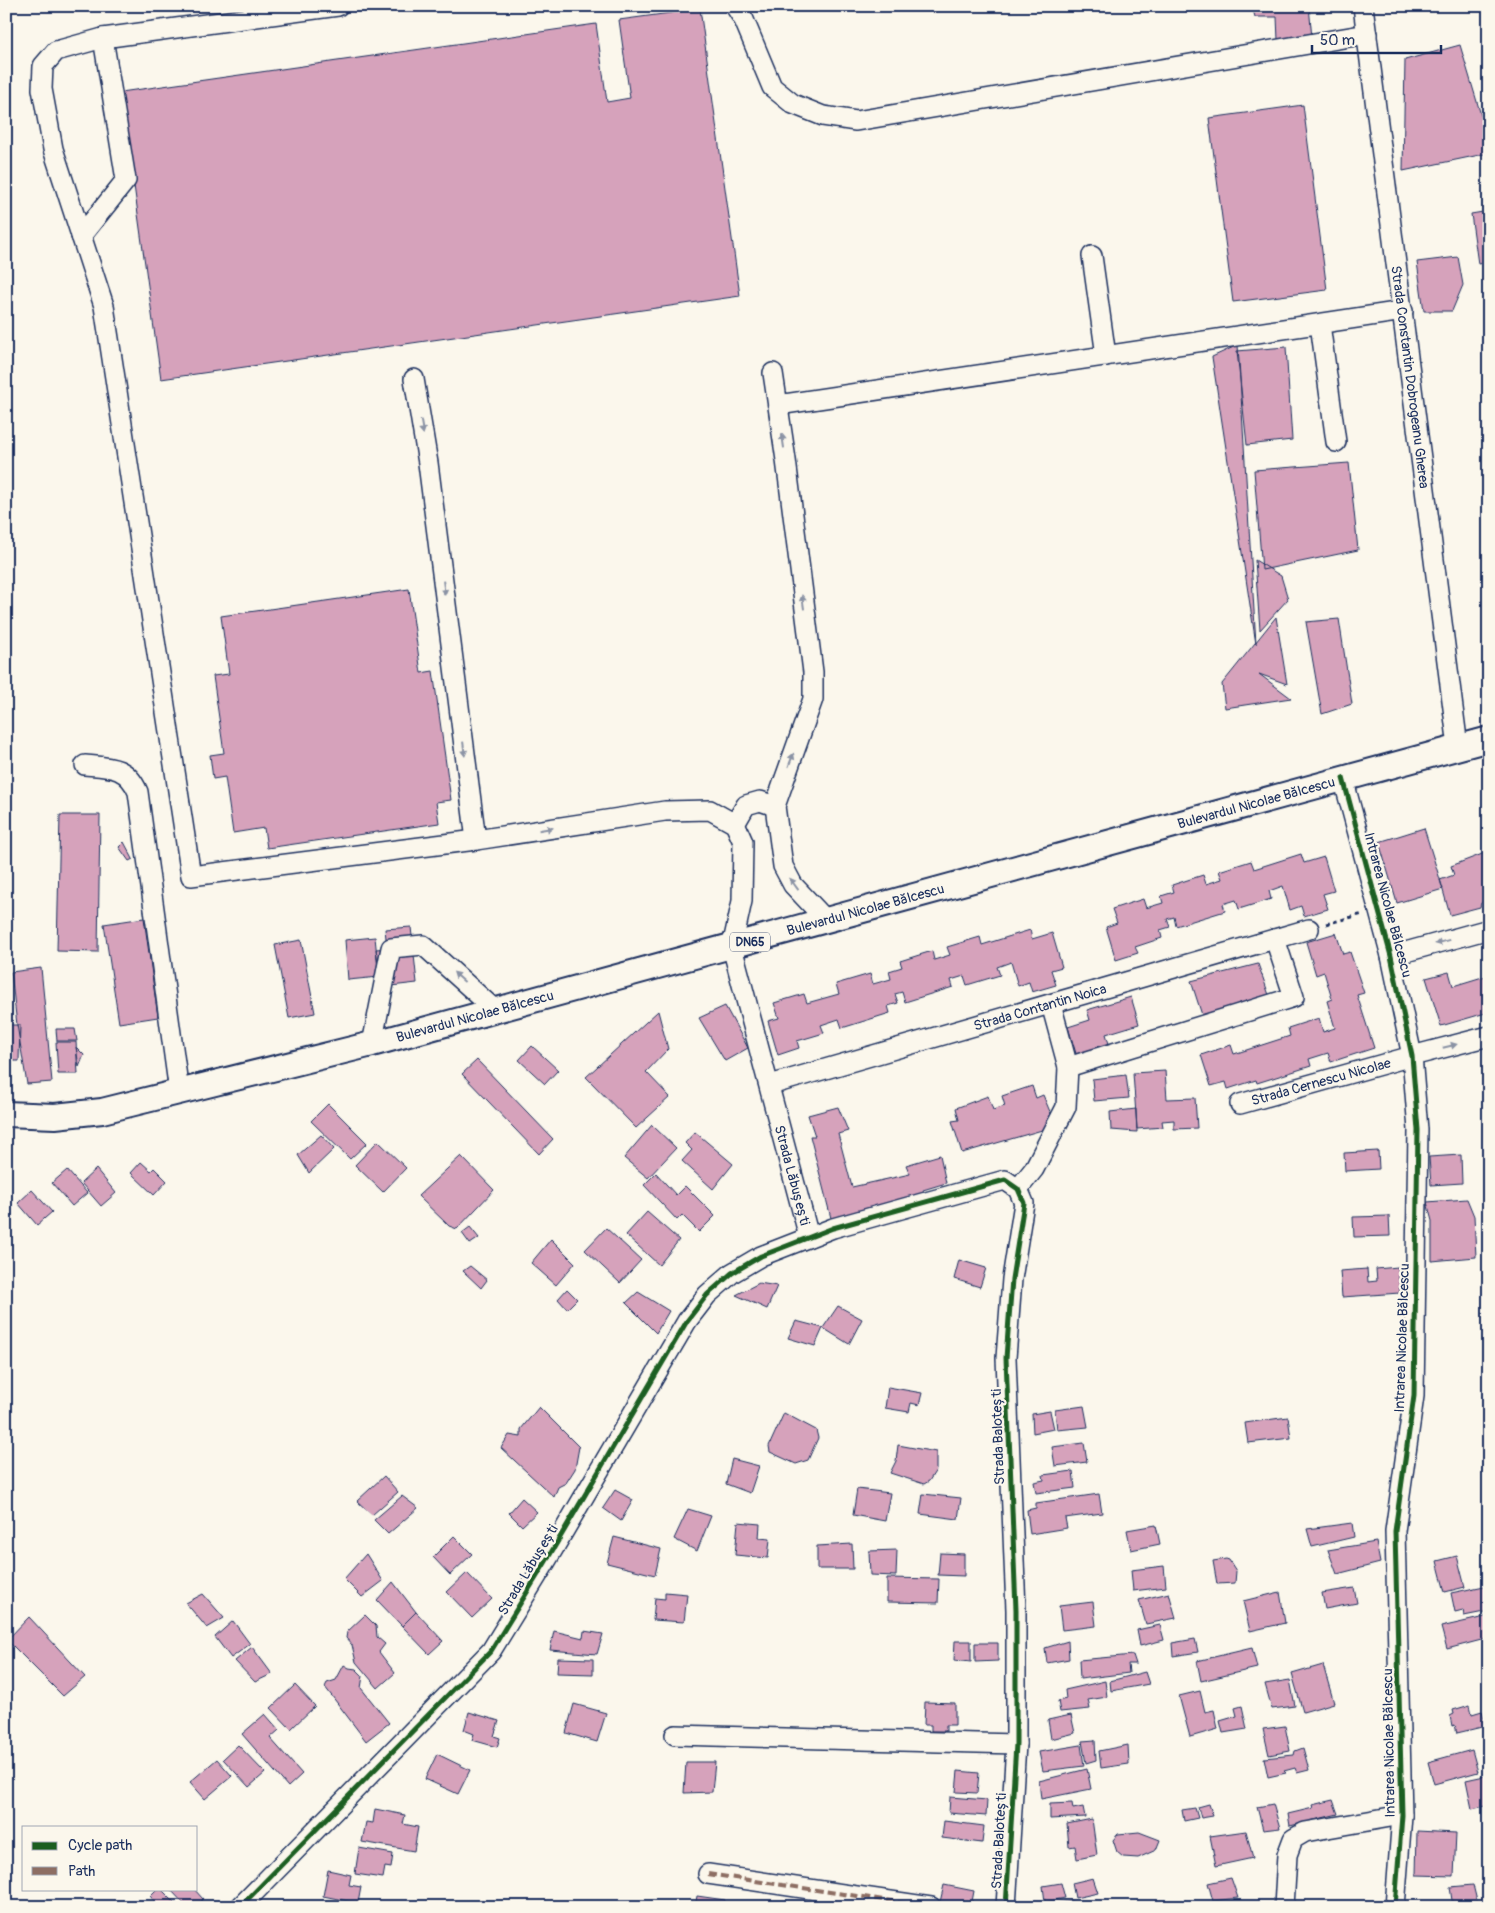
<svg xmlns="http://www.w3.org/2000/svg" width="1495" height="1913" viewBox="0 0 1495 1913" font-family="Pangolin,sans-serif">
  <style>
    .building { fill: #d6a2bb; stroke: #1b2f5e }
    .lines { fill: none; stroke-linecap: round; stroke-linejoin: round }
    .minor-casing { stroke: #1b2f5e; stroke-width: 22 }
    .major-casing { stroke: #1b2f5e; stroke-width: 28 }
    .path { stroke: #1b2f5e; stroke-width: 3; stroke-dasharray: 4 4; stroke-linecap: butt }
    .minor { stroke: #fbf7ec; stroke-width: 19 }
    .major { stroke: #fbf7ec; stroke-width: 24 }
    .quiet { stroke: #8d6e63; stroke-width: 4; stroke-dasharray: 8 4; stroke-linecap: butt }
    .cycleway-casing { stroke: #fbf7ec; stroke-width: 8 }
    .cycleway { stroke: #1b5e20; stroke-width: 5 }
    .oneway { fill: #8b93a5 }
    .labels { text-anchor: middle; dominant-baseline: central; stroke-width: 4.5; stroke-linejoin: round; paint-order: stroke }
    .shield { fill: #fbf7ec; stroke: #5e6b89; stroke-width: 1 }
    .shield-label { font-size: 12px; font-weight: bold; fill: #1b2f5e }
    .street-label { font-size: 14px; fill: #1b2f5e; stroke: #fbf7ec }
  </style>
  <rect width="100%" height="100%" fill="#fbf7ec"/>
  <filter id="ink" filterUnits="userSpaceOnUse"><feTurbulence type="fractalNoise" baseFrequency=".02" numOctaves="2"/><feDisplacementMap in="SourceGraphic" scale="10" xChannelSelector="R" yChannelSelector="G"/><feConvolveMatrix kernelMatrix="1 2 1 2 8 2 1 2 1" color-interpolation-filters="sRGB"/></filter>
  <g filter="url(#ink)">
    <path class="building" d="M1252,6H1309L1312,38L1278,40L1277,17H1255Z
      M700,9L740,296L161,379L121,92L596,24L607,102L630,98L619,20Z
      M1460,45L1489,142V153L1403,171L1405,60Z
      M1303,105L1327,290L1233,302L1209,118Z
      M1489,211V262L1478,264L1471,214Z
      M1458,257L1463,285L1452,311H1424L1417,262Z
      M1238,345L1256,644L1212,357Z
      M1286,347L1292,440L1247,445L1237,351Z
      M1349,463L1358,550L1262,570L1254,470Z
      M1255,560L1281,576L1288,599L1260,630Z
      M409,589L421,673L433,671L451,800L436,802L439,823L267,848L264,828L233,833L225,777L213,779L210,755L224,753L213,676L229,674L221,616Z
      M1276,617L1287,684L1259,674L1291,698L1225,708L1222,684Z
      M1339,619L1352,704L1322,714L1306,622Z
      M60,815H100L98,952L57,951Z
      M1424,828L1443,889L1397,903L1379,842Z
      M124,842L133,859L129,861L119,847Z
      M1485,853L1489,863V900L1481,903L1480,907L1450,915L1440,880L1454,875L1451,866Z
      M1301,854L1304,863L1324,857L1334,891L1323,894L1328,909L1304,916L1301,906L1290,910L1283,886L1269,891L1271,899L1239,909L1236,900L1223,904L1225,911L1176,926L1174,917L1167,919L1170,927L1160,930L1162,938L1135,947L1138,953L1116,960L1106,927L1117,923L1112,909L1143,899L1146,908L1163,903L1161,896L1174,892L1172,885L1203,875L1206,884L1222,879L1219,871L1251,861L1254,869Z
      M144,918L158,1017L119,1023L104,924Z
      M411,927L417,983L391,986L378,969L376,949L387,948L385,929Z
      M1030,930L1032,939L1052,933L1062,967L1051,970L1056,985L1032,992L1029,982L1018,986L1011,962L997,967L1000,975L967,985L964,976L951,980L953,987L905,1002L902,992L895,994L898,1003L888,1006L890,1013L842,1028L839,1019L821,1025L824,1033L797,1041L799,1048L778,1055L768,1021L779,1018L774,1003L804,994L807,1003L839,994L836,984L870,974L873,984L891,979L889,971L902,967L900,961L932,951L934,960L950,955L947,947L980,937L982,945Z
      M1336,933L1343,954L1350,952L1364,993L1357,995L1374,1048L1331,1062L1328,1053L1309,1059L1311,1066L1257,1083L1256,1080L1228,1089L1226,1082L1211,1086L1201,1055L1231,1045L1234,1054L1290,1036L1288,1028L1319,1018L1323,1032L1335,1028L1327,1001L1332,999L1324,972L1316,975L1306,942Z
      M375,937L379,977L348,980L345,940Z
      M301,940L315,1013L289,1018L275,945Z
      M1258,964L1269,995L1202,1015L1191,981Z
      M6,967L10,1021L6,1022Z
      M41,968L52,1082L27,1084L17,1025L11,972Z
      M1449,972L1453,986L1489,975V1012L1441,1026L1426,978Z
      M1131,997L1139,1024L1106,1034L1110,1047L1077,1057L1068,1027L1090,1020L1087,1010Z
      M725,1006L748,1048L725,1061L699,1018Z
      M658,1011L668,1049L646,1072L670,1097L636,1128L586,1077Z
      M6,1025H20L19,1061H6Z
      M56,1029H75L77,1041H57Z
      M56,1042H76L78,1074H58Z
      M532,1046L558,1070L545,1084L519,1060Z
      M76,1047L84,1055L79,1067Z
      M477,1060L553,1139L539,1154L462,1074Z
      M1165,1071L1167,1099L1195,1098L1197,1128L1174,1129V1120L1162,1121L1163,1127L1137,1129L1133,1073Z
      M1126,1075L1129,1098L1094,1101L1092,1079Z
      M1032,1086L1036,1098L1043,1095L1056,1126L962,1153L952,1121L959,1120L956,1108L988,1096L993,1110L1005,1106L1002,1096Z
      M328,1104L367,1143L350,1159L311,1121Z
      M838,1107L848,1131L838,1134L852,1187L910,1174L906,1165L940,1155L946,1183L923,1190L925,1198L832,1222L810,1136H815L808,1115Z
      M1136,1109L1137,1132L1111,1130L1110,1112Z
      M652,1125L676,1148L648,1178L624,1158Z
      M695,1132L733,1164L713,1189L682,1161L692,1150L685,1143Z
      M321,1135L334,1149L309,1173L298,1155Z
      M378,1141L406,1168L383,1192L355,1165Z
      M1378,1151L1379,1169L1345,1171L1344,1153Z
      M1461,1155L1462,1183L1431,1185L1429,1157Z
      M461,1156L494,1190L457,1229L449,1226L418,1196Z
      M141,1162L151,1171L154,1168L167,1181L154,1195L131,1173Z
      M96,1169L116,1193L101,1206L81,1183Z
      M67,1170L87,1193L72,1206L52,1183Z
      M656,1173L676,1195L685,1186L715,1216L699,1232L682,1215L677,1220L644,1185Z
      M1486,1178H1489V1205H1486Z
      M32,1190L52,1212L37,1225L18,1203Z
      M1467,1199L1474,1216L1476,1257L1432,1261V1221L1427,1202Z
      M647,1212L679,1240L659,1265L626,1235Z
      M1389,1216L1390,1236L1354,1237L1353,1217Z
      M470,1227L479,1238L470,1244L462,1233Z
      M606,1228L641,1260L620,1283L585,1250Z
      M551,1239L575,1263L556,1285L531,1263Z
      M959,1260L986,1268L980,1287L954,1279Z
      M470,1266L487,1280L481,1288L463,1271Z
      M1398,1267L1400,1293L1342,1297L1340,1271L1367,1269L1368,1282L1377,1281L1376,1269Z
      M759,1283L777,1286L767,1309L736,1295Z
      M567,1289L577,1299L567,1309L558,1299Z
      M638,1292L669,1311L656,1333L626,1303Z
      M838,1306L862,1319L849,1344L823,1328Z
      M796,1321L823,1328L815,1346L788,1338Z
      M888,1387L922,1393L919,1405L911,1403L909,1412L885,1408Z
      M1084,1406L1088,1427L1057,1430L1055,1410Z
      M539,1407L579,1447L575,1469L566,1483L558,1487L554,1497L501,1448L509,1435L521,1437V1429Z
      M1050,1411L1054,1429L1033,1433L1032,1414Z
      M784,1413L816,1430L818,1438L808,1460L796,1464L770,1452L769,1446Z
      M1288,1417L1291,1438L1248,1443L1245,1423Z
      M1084,1443L1087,1462L1055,1466L1052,1447Z
      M898,1445L936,1452V1470L929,1481L924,1484L890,1473L896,1461Z
      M732,1459L759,1466L750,1493L726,1484Z
      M1073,1471L1075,1488L1036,1493L1034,1482L1044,1480L1043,1475Z
      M384,1476L398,1492L372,1515L357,1501Z
      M857,1489L890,1493L885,1521L853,1515Z
      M615,1490L633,1500L621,1521L603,1508Z
      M923,1494L961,1498L958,1519L920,1514Z
      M1099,1494L1102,1513L1065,1518L1067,1528L1030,1534L1027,1510L1036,1508V1503Z
      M402,1496L418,1508L388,1534L374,1520Z
      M522,1498L537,1512L522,1526L509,1513Z
      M688,1509L711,1516L697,1551L674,1539Z
      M738,1522L760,1524L759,1538L770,1539L768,1558L735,1555Z
      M1352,1523L1354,1537L1312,1547L1307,1529Z
      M1156,1525L1160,1544L1131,1550L1127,1530Z
      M454,1536L472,1554L450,1575L433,1557Z
      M614,1537L661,1549L655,1575L607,1563Z
      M1376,1542L1380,1563L1337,1574L1328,1550Z
      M852,1544L853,1569H817V1546Z
      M897,1550L896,1576L870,1575L869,1551Z
      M940,1553L964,1554V1576L938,1575Z
      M366,1554L383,1581L362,1597L344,1579Z
      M1457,1556L1465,1587L1445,1592L1437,1561Z
      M1226,1559L1229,1560L1236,1571L1235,1583L1217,1584L1213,1561Z
      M1164,1566L1166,1587L1133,1591L1131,1570Z
      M467,1573L492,1599L472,1618L447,1592Z
      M887,1578L939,1579L938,1603L887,1602Z
      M393,1582L416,1612L402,1626L377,1600Z
      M1489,1585V1611L1464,1616L1463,1610L1455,1612L1451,1593Z
      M1354,1588L1357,1603L1325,1609L1322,1593Z
      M665,1592L687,1594L684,1622L653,1620L655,1598L665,1599Z
      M1280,1592L1285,1623L1250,1631L1243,1601Z
      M1169,1593L1176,1618L1146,1624L1139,1600Z
      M203,1594L224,1618L207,1628L186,1603Z
      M1093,1602L1096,1626L1062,1630L1059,1606Z
      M416,1612L443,1641L429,1654L402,1626Z
      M365,1615L376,1626L377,1637L385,1644L379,1652L395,1673L378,1688L356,1662L352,1645L346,1638L347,1632Z
      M1489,1616V1638L1447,1649L1441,1627Z
      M29,1617L85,1677L63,1696L7,1640Z
      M233,1621L250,1644L231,1658L215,1637Z
      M1160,1625L1164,1640L1140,1646L1137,1630Z
      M554,1631L583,1638L584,1631L603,1634L597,1654L550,1650Z
      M1195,1639L1198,1652L1173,1656L1172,1643Z
      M955,1641H971V1662L954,1660Z
      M1068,1641L1069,1659L1047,1663L1045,1648Z
      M975,1643H998V1661L975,1662Z
      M252,1647L272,1674L255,1682L235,1661Z
      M1252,1648L1257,1668L1201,1681L1197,1661Z
      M1133,1655L1136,1664H1128L1129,1673L1080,1679L1079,1660Z
      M558,1658L593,1659V1674L557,1673Z
      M344,1665L349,1668L356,1669L363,1676L361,1688L389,1723L366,1741L325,1687L327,1683L336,1680Z
      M1323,1665L1334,1703L1303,1712L1292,1674Z
      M1145,1672L1149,1684L1111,1691L1110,1681Z
      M1290,1680L1295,1706L1272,1709L1265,1684Z
      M1105,1681L1107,1697L1088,1700L1090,1709L1060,1712L1058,1701L1066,1699L1065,1690Z
      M295,1685L315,1706L291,1729L271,1708Z
      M1200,1691L1205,1712L1214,1710L1218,1729L1190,1737L1179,1696Z
      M925,1702L955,1703V1725H946V1731H931V1725H924Z
      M574,1704L606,1713L597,1742L566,1733Z
      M1470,1705L1472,1714L1482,1711L1486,1726L1457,1733L1455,1725L1452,1726L1450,1716L1454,1714L1453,1710Z
      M1242,1706L1247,1729L1223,1733L1220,1721L1237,1716L1235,1708Z
      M469,1712L499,1721L494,1736L500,1738L497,1747L472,1740L474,1734L464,1730Z
      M265,1714L279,1730L270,1738L302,1774L288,1787L242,1734Z
      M1071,1715L1075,1733L1051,1739L1048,1720Z
      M1285,1726L1290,1751L1269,1755L1263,1729Z
      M1095,1740L1096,1760L1086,1763L1082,1741Z
      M238,1745L265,1773L249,1787L223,1759Z
      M1081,1745L1084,1766L1043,1771L1039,1752Z
      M1128,1745L1129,1764L1101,1768L1099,1751Z
      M1303,1748L1309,1770L1297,1773L1295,1768L1284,1771L1286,1773L1268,1777L1264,1758L1294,1755L1295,1751Z
      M1472,1750L1478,1772L1434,1784L1428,1762Z
      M437,1754L470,1770L458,1794L425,1779Z
      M217,1759L232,1776L205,1799L190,1782Z
      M686,1762H715L712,1792L684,1793Z
      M1087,1769L1091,1789L1041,1799L1039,1781Z
      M958,1771L979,1773L977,1793L956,1792Z
      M1489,1775V1805L1472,1809L1466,1780Z
      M950,1797L987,1800L986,1816L949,1813Z
      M1333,1800L1338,1814L1290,1826L1288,1814L1313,1808L1312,1805Z
      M1072,1803L1073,1809L1083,1807L1085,1817L1050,1819V1804Z
      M1209,1804L1213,1816L1201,1818L1198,1807Z
      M1273,1804L1280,1828L1263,1830L1257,1807Z
      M1195,1808L1198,1818L1184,1821L1182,1810Z
      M375,1809L405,1815L403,1824L418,1827L414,1851L362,1842L366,1822L373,1823Z
      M1092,1819L1097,1855L1077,1859L1075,1846L1069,1847L1067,1824Z
      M944,1821L984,1826L982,1843L942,1838Z
      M1246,1831L1253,1858L1216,1866L1210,1836Z
      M1417,1831L1456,1833L1454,1876L1416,1875Z
      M1139,1832L1160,1840L1156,1850L1138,1858L1123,1857L1117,1852L1113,1840L1118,1834Z
      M359,1848L393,1854L391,1868L385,1867L383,1878L355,1874Z
      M328,1870L351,1875L349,1885L361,1887L358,1903L323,1896Z
      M1093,1878L1098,1893L1075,1898L1072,1883Z
      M1231,1878L1238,1898L1213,1901L1208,1883Z
      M1061,1883L1065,1898L1045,1902L1043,1886Z
      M944,1885L974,1891L971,1907L940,1902Z
      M1473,1885L1478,1905L1471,1907H1453L1450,1887Z
      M157,1889H161L179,1907H157L154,1904L156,1903L150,1896Z
      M170,1889H194L203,1899L198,1904L200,1907H187Z
      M697,1896L725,1900L724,1907H695Z
      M1073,1901L1074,1907H1045V1905Z
      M1209,1902L1214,1907H1178Z"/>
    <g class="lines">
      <defs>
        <g id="minor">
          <path d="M338,6L103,38L56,51L43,66L42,89L53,149L104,306L191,876L476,840"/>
          <path d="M735,6L744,20L772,87L793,104L823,116L856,121L1367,34"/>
          <path id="s1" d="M1363,6L1458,747"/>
          <path d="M81,236L126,180L103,38"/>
          <path d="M1092,256L1106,356"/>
          <path d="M1320,324L1336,442"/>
          <path d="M773,373L786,460L813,672V699L775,806L783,866L793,885L826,920"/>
          <path id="s2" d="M414,379L428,463L476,840L665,811L710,810L735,824L743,842L742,901L732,947L809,1237"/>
          <path d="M778,405L1403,311"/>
          <path d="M85,765C110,767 127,766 138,792L179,1092"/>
          <path d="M1343,778L1391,956L1412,1056L1418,1130L1414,1396L1395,1531L1402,1815L1395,1907"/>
          <path d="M735,824L746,805L760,801L775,806"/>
          <path d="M1391,956L1489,929"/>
          <path d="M372,1044L391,948L423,945L495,1010"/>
          <path d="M1068,1067L1294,997L1275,939"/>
          <path id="s3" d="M770,1085L1309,929"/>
          <path id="s4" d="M1240,1104L1412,1056L1489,1036"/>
          <path d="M1018,1189L1034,1169L1066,1107L1068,1067L1051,1004"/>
          <path d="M675,1735L1016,1744"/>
          <path d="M708,1874L931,1907"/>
          <path d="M240,1907L491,1651L545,1563L687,1321L707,1295L732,1273L761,1256L833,1228L1005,1180L1018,1189L1024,1203L1012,1279L1006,1358L1016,1610V1744L1006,1907"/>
          <path d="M1284,1907L1287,1855L1293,1839L1305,1832L1402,1815"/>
        </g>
        <g id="major">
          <path id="s5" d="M6,1114L55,1116L102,1111L372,1044L1489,739"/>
        </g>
      </defs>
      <use href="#minor" class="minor-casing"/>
      <use href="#major" class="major-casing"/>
      <path class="path" d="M1326,924L1363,914"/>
      <use href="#minor" class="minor"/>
      <use href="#major" class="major"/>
      <path class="quiet" d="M708,1874L931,1907"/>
      <defs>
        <path id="cycleway" d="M1343,778L1391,956L1412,1056L1418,1130L1414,1396L1395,1531L1402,1815L1395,1907
          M240,1907L491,1651L545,1563L687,1321L707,1295L732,1273L761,1256L833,1228L1005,1180L1018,1189L1024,1203L1012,1279L1006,1358L1016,1610V1744L1006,1907"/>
      </defs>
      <use href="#cycleway" class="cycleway-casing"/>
      <use href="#cycleway" class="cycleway"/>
    </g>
    <defs><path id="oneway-solid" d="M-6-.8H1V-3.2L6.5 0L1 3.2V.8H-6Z" transform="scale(1.25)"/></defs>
    <g class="oneway">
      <use href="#oneway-solid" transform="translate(422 427) rotate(80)"/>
      <use href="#oneway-solid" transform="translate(783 441) rotate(-98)"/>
      <use href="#oneway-solid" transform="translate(444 588) rotate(83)"/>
      <use href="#oneway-solid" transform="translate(803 602) rotate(-98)"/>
      <use href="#oneway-solid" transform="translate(464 749) rotate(83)"/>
      <use href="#oneway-solid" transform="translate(791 760) rotate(-69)"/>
      <use href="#oneway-solid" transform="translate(546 829) rotate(-9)"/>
      <use href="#oneway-solid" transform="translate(794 884) rotate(-126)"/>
      <use href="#oneway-solid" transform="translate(1442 942) rotate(165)"/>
      <use href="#oneway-solid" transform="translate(459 977) rotate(-138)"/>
      <use href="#oneway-solid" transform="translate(1450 1046) rotate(-14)"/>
    </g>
  </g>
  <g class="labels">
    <rect class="shield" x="730" y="932.5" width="40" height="19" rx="4"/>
    <g class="shield-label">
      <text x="750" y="942">DN65</text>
    </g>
    <g class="street-label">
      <text stroke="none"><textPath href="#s1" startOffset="374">Strada Constantin Dobrogeanu Gherea</textPath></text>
      <text stroke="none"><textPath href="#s5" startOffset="1291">Bulevardul Nicolae Bălcescu</textPath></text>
      <text transform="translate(1388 905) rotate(75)">Intrarea Nicolae Bălcescu</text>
      <text stroke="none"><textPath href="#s5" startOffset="886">Bulevardul Nicolae Bălcescu</textPath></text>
      <text stroke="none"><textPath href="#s3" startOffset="281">Strada Contantin Noica</textPath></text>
      <text stroke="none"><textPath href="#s5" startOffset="481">Bulevardul Nicolae Bălcescu</textPath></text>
      <text stroke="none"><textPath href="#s4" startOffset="84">Strada Cernescu Nicolae</textPath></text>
      <text stroke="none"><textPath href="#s2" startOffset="1092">Strada Lăbușești</textPath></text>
      <text transform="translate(1402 1338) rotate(-88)">Intrarea Nicolae Bălcescu</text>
      <text transform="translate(998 1437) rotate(-92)">Strada Balotești</text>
      <text transform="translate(528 1570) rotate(-59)">Strada Lăbușești</text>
      <text transform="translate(1389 1743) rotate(-91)">Intrarea Nicolae Bălcescu</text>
      <text transform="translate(999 1841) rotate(-87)">Strada Balotești</text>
    </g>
  </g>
  <rect width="1495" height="1913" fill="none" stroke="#fbf7ec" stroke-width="25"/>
  <rect x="12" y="12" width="1470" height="1888" fill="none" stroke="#1b2f5e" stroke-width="2" filter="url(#ink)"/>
  <rect x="22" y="1826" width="175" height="65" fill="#fbf7ec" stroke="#a1a7b3"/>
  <rect x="32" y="1842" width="25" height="8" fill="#1b5e20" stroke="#a1a7b3"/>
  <text x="68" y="1850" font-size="15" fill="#1b2f5e">Cycle path</text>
  <rect x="32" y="1867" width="25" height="8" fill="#8d6e63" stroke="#a1a7b3"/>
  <text x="68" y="1876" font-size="15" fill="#1b2f5e">Path</text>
  <path d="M1312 45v8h129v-8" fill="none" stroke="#1b2f5e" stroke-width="2.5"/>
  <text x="1320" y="45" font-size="15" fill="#1b2f5e" stroke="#fbf7ec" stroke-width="4" paint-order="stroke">50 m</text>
</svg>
